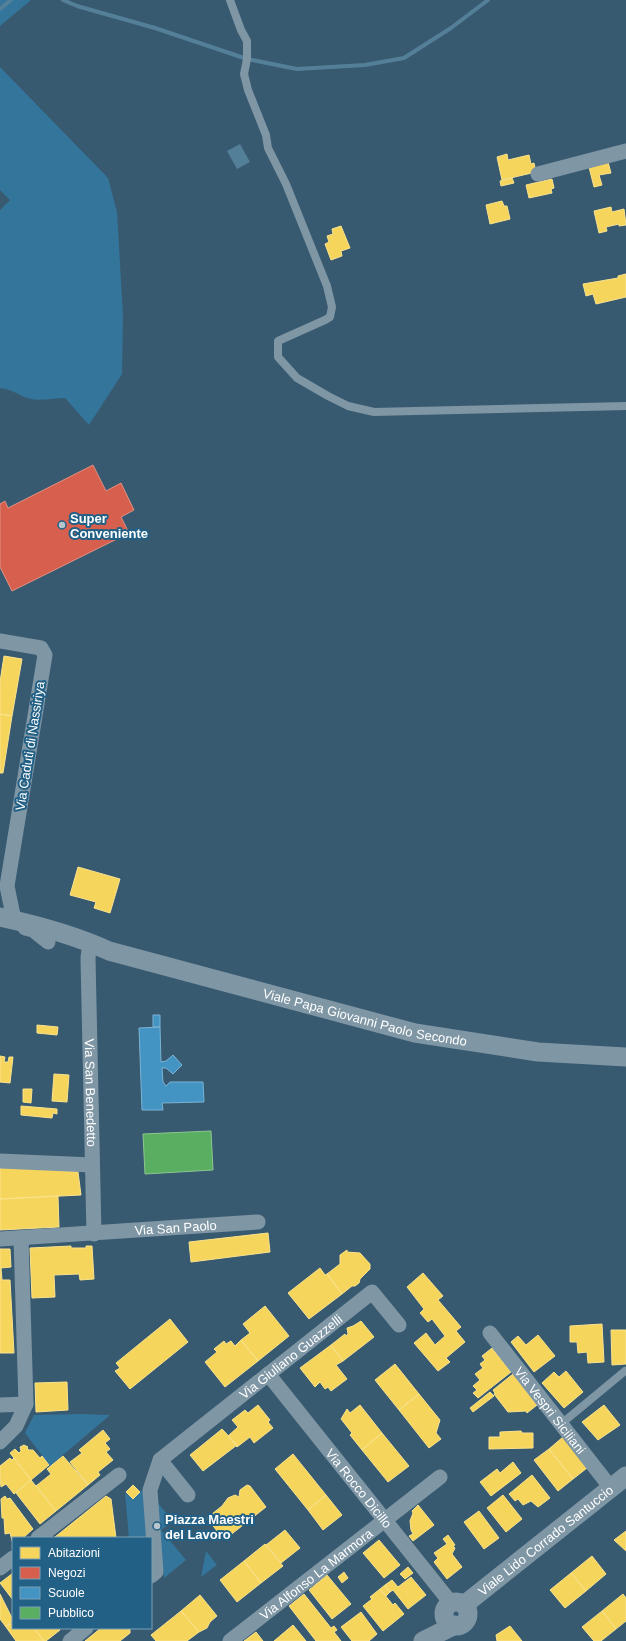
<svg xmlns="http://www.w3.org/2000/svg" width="626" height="1641" viewBox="0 0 626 1641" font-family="Arial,sans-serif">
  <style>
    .green { fill: #34759b }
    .water { fill: #547f98 }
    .homes { fill: #f6d55c; stroke: #f9e28d }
    .shops { fill: #d6604d; stroke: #e29082 }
    .schools { fill: #4393c3; stroke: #7bb3d5 }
    .public { fill: #5aae61; stroke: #8cc690 }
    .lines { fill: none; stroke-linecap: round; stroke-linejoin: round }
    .stream { stroke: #547f98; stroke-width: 4 }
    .service { stroke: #7f96a5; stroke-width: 8 }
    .minor { stroke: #7f96a5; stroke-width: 15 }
    .tertiary { stroke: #7f96a5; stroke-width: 19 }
    .poi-dot { fill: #b9c5cd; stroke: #226086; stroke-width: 1.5 }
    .labels { text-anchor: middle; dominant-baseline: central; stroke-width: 4; stroke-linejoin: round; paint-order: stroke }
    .poi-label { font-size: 13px; font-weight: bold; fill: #fff; stroke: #226086; text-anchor: start }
    .street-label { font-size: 13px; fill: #fff; stroke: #226086 }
  </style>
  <rect width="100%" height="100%" fill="#385a70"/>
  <path class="green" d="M0,0H31L0,26Z
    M0,67L108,178L117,212L123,316L122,374L89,425L65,398C52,398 40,402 27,398C16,394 14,390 0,388V210L10,200L0,190Z
    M80,1414L110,1415L50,1466L25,1433L34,1415Z
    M144,1489L147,1538H129L125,1493L133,1498Z
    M156,1501L173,1521L161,1530L186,1560L164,1578Z
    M206,1551L217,1565L201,1577Z"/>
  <path class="water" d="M240,144L250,162L237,169L227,151Z"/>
  <path class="homes" d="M507,154L508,160L529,155L531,164L534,163L536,172L502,180L497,157Z
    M608,162L611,173L599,175L602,185L594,187L589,167Z
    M512,178L514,183L501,186L500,181Z
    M552,179L554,188L551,189L552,193L529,198L526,185Z
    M502,201L504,206H507L510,219L490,224L486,205Z
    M611,207L612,212L624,209L626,225L619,226V224L606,227L607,231L599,233L594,211Z
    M341,226L350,248L341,251L342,256L331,260L325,244L329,242L327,236L333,234L332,229Z
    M626,274V297L596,304L593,294L586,296L583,284L618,278V276Z
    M4,656L22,659L12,716L0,714V682Z
    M0,714L12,716L3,773H0Z
    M78,867L120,879L110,913L94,908L96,902L70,895Z
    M37,1025L58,1027L57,1035L37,1033Z
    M0,1056L5,1057L4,1062H8L9,1057H13L10,1083L0,1082Z
    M54,1074L69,1075L67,1102L52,1101Z
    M23,1089H32L31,1103L23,1102Z
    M21,1106L57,1109V1114L53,1113L52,1118L21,1115Z
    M0,1166L78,1172L81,1195L0,1199Z
    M58,1196L59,1227L0,1230V1199Z
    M268,1233L270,1252L191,1262L189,1242Z
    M71,1246V1248H86V1246H92L94,1279L80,1280L79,1274L54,1275L55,1297L32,1298L30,1248Z
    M0,1249H10L11,1267L1,1268L2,1280H10L14,1353H0Z
    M347,1250V1252L360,1253L370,1264V1269L360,1279L359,1283L355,1286H352L342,1294L327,1274L340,1264V1255Z
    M320,1268L325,1275L327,1274L342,1294L309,1319L288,1293Z
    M423,1273L443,1296L438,1300L461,1327L456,1331L465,1342L446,1358L450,1362L438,1371L414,1343L426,1333L435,1345L445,1336L432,1319L428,1322L420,1313L424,1309L407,1287Z
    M265,1306L289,1336L258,1361L241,1340L250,1333L243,1324Z
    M170,1319L188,1342L130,1389L115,1371L120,1368L116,1363Z
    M361,1321L374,1337L343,1361L331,1345L345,1334L346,1336L348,1334L347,1328L353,1326Z
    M602,1324L604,1362L588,1363L587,1352L578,1353L577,1342H570V1326Z
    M611,1330H626V1364L612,1365Z
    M538,1335L555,1356L534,1372L511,1342L518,1336L526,1345Z
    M241,1340L258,1361L225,1387L205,1362L217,1352L214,1349L224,1341L226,1344L231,1341L235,1346Z
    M331,1345L343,1361L336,1365L347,1379L331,1391L328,1387L325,1389L320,1382L315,1387L300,1368Z
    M492,1348L511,1372L478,1398L473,1393L477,1390L473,1386L480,1380L475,1374L483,1368L480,1364L485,1360L482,1356Z
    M395,1364L419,1394L399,1410L375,1380Z
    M566,1371L583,1392L564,1408L542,1383L554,1372L559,1377Z
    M513,1374L537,1405L527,1413L526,1411L508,1412L494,1394L495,1393L493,1390Z
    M67,1382L68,1410L36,1412L35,1383Z
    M490,1392L494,1396L473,1412L470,1408Z
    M419,1394L440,1420L436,1433L441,1439L429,1448L399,1410Z
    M258,1405L270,1420L268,1422L273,1428L254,1443L250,1437L237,1447L228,1436L238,1427L232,1420L245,1410L248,1413Z
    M360,1405L382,1433L362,1450L350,1435L352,1433L341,1419L347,1409L350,1413Z
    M604,1405L620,1425L598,1440L582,1422Z
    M222,1429L237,1445L203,1471L190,1455Z
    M103,1430L110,1439L105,1443L110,1449L106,1452L113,1460L98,1472L100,1475L88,1485L70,1462L82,1453L79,1450Z
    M521,1431L522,1433H533V1448L489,1449V1437H500V1432Z
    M382,1433L409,1466L388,1482L362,1450Z
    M563,1437L587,1468L573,1479L549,1449Z
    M24,1445L28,1447L27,1448L29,1450H33L40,1458L42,1456L49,1465L31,1480L10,1453L15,1449L19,1453L21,1451L20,1447Z
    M549,1449L573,1479L558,1491L534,1460Z
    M293,1454L326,1495L308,1510L275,1469Z
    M63,1456L88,1485L56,1511L36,1486L51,1474L47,1469Z
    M10,1458L12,1460L14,1458L31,1480L14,1494L6,1484L1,1487L0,1478V1466Z
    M513,1462L521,1473L491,1496L480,1482L497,1469L500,1473Z
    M532,1475L550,1498L538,1507L531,1501L523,1505L518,1499L515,1501L509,1494Z
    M31,1480L56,1511L40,1524L16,1493Z
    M133,1485L140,1492L133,1499L126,1492Z
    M247,1485L250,1486L266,1507L224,1540L207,1518L222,1506L228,1498L235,1495L239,1497L240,1490Z
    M326,1495L342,1515L323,1530L308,1510Z
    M503,1495L522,1519L506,1532L487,1508Z
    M5,1496L7,1499L10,1498L33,1529L23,1538H13V1544L10,1533L5,1534L4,1518H2L1,1499Z
    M106,1496L111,1499L116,1538L55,1537Z
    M418,1505L434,1525L413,1541L409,1536L413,1534L411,1530L410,1521L413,1513L412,1511Z
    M479,1511L499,1538L484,1549L464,1522Z
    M285,1530L300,1548L281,1563L266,1545Z
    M626,1531V1551L614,1540Z
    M448,1535L455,1545L453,1546L455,1548L452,1554L462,1567L447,1579L434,1562L438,1558L434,1553L447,1544L443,1539Z
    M379,1540L400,1565L384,1578L363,1553Z
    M265,1544L283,1566L261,1583L244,1561Z
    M592,1556L606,1574L586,1591L571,1573Z
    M244,1561L261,1583L237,1602L220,1580Z
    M408,1567L413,1573L405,1579L400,1574Z
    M344,1572L348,1578L342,1583L338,1577Z
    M13,1573V1600L0,1583Z
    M571,1573L586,1591L565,1608L550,1590Z
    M327,1575L351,1604L332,1619L309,1590Z
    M411,1577L426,1595L408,1609L393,1590L390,1592L385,1585L392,1580L398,1587Z
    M385,1585L390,1592L386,1596L380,1589Z
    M380,1589L393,1605L395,1603L404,1614L383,1631L363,1606L372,1599L370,1597Z
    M0,1594L13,1620L6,1627L0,1619Z
    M304,1594L331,1628L334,1626L337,1630L334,1632L341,1641H316L289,1606Z
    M623,1594L626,1598V1621L616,1629L602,1611Z
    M200,1595L217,1616L210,1622L207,1628L199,1632L181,1611Z
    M181,1611L199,1632L187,1641H156L151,1635Z
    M602,1611L616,1629L601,1641H594L582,1627Z
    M361,1612L377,1634L369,1641H352L341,1627Z
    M13,1622V1628H34L44,1641H16L6,1627Z
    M293,1625L306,1641H274Z
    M510,1626L522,1641H497L496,1635Z
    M34,1628H59L60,1630L46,1641H44Z
    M101,1628H130V1633L120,1641H85Z
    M256,1632L263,1641H244Z"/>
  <path class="shops" d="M93,465L106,491L121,483L134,510L121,517L129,533L12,591L0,567V504L5,501L8,508Z"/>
  <path class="schools" d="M153,1015H160V1027H153Z
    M160,1027L161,1062L166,1061L173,1055L182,1065L173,1074L166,1068H162L163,1082L166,1086L170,1082H203L204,1102L162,1103L163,1110H142L139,1028Z"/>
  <path class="public" d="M211,1131L213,1170L145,1174L143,1134Z"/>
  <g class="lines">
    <path class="stream" d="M63,0L77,6L155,28L247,59L297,69L365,65L404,58L451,28L488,0
      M0,9L11,0"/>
    <path class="service" d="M230,0L241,30L247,41V59L244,74L248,90L266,135L268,148L286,184L327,286L332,307L330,317L325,320L278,341V357L297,378L328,396L348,406L374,412L626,406
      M561,1424L625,1371"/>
    <g class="minor">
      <path d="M538,174L626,151"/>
      <path d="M0,641L41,648L45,655L7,886L14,920"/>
      <path d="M25,928L33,930L48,942"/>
      <path id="s1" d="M90,942L88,958L94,1234"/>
      <path d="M0,1161L92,1165"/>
      <path id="s2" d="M0,1239L258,1222"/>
      <path id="s3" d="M490,1333L611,1488"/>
      <path id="s4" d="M268,1374L451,1603"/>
      <path d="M0,1405L26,1404"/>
      <path d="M0,1442L16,1426L26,1404L21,1238"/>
      <path d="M160,1460L188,1495"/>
      <path d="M38,1538L119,1475"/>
      <path d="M0,1568L13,1558"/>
      <path id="s5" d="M151,1576L156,1572L150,1490L160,1460L372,1292L399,1325"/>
      <path d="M70,1641L86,1628"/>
      <path id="s6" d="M230,1641L440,1477"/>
    </g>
    <g class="tertiary">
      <path id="s7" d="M0,917C37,925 75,935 109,951L415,1033L538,1052L626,1057"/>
      <circle cx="456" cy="1614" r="12"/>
      <path id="s8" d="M464,1605L626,1476"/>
      <path d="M423,1641L455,1625"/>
    </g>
  </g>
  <g class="poi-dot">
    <circle cx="62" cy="525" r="4"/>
    <circle cx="157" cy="1526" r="4"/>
  </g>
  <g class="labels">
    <g class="poi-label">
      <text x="70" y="518">Super<tspan x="70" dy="15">Conveniente</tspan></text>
      <text x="165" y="1519">Piazza Maestri<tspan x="165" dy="15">del Lavoro</tspan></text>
    </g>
    <g class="street-label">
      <text transform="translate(30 746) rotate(-81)">Via Caduti di Nassiriya</text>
      <text stroke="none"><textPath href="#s7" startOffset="379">Viale Papa Giovanni Paolo Secondo</textPath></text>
      <text stroke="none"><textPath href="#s1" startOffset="151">Via San Benedetto</textPath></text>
      <text stroke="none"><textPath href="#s2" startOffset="176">Via San Paolo</textPath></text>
      <text stroke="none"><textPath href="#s5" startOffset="287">Via Giuliano Guazzelli</textPath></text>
      <text stroke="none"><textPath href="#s3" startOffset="98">Via Vespri Siciliani</textPath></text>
      <text stroke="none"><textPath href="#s4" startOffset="146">Via Rocco Dicillo</textPath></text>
      <text stroke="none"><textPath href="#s8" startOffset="104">Viale Lido Corrado Santuccio</textPath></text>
      <text stroke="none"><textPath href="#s6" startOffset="109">Via Alfonso La Marmora</textPath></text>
    </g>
  </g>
  <rect x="12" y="1537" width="140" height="92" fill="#226086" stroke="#7aa0b6"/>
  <rect x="20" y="1547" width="20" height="12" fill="#f6d55c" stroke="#7aa0b6"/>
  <text x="48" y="1557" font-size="12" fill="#ffffff">Abitazioni</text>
  <rect x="20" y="1567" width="20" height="12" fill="#d6604d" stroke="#7aa0b6"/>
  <text x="48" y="1577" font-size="12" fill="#ffffff">Negozi</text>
  <rect x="20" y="1587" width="20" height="12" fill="#4393c3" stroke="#7aa0b6"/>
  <text x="48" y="1597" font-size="12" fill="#ffffff">Scuole</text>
  <rect x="20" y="1607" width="20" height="12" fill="#5aae61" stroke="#7aa0b6"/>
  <text x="48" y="1617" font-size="12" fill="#ffffff">Pubblico</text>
</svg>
